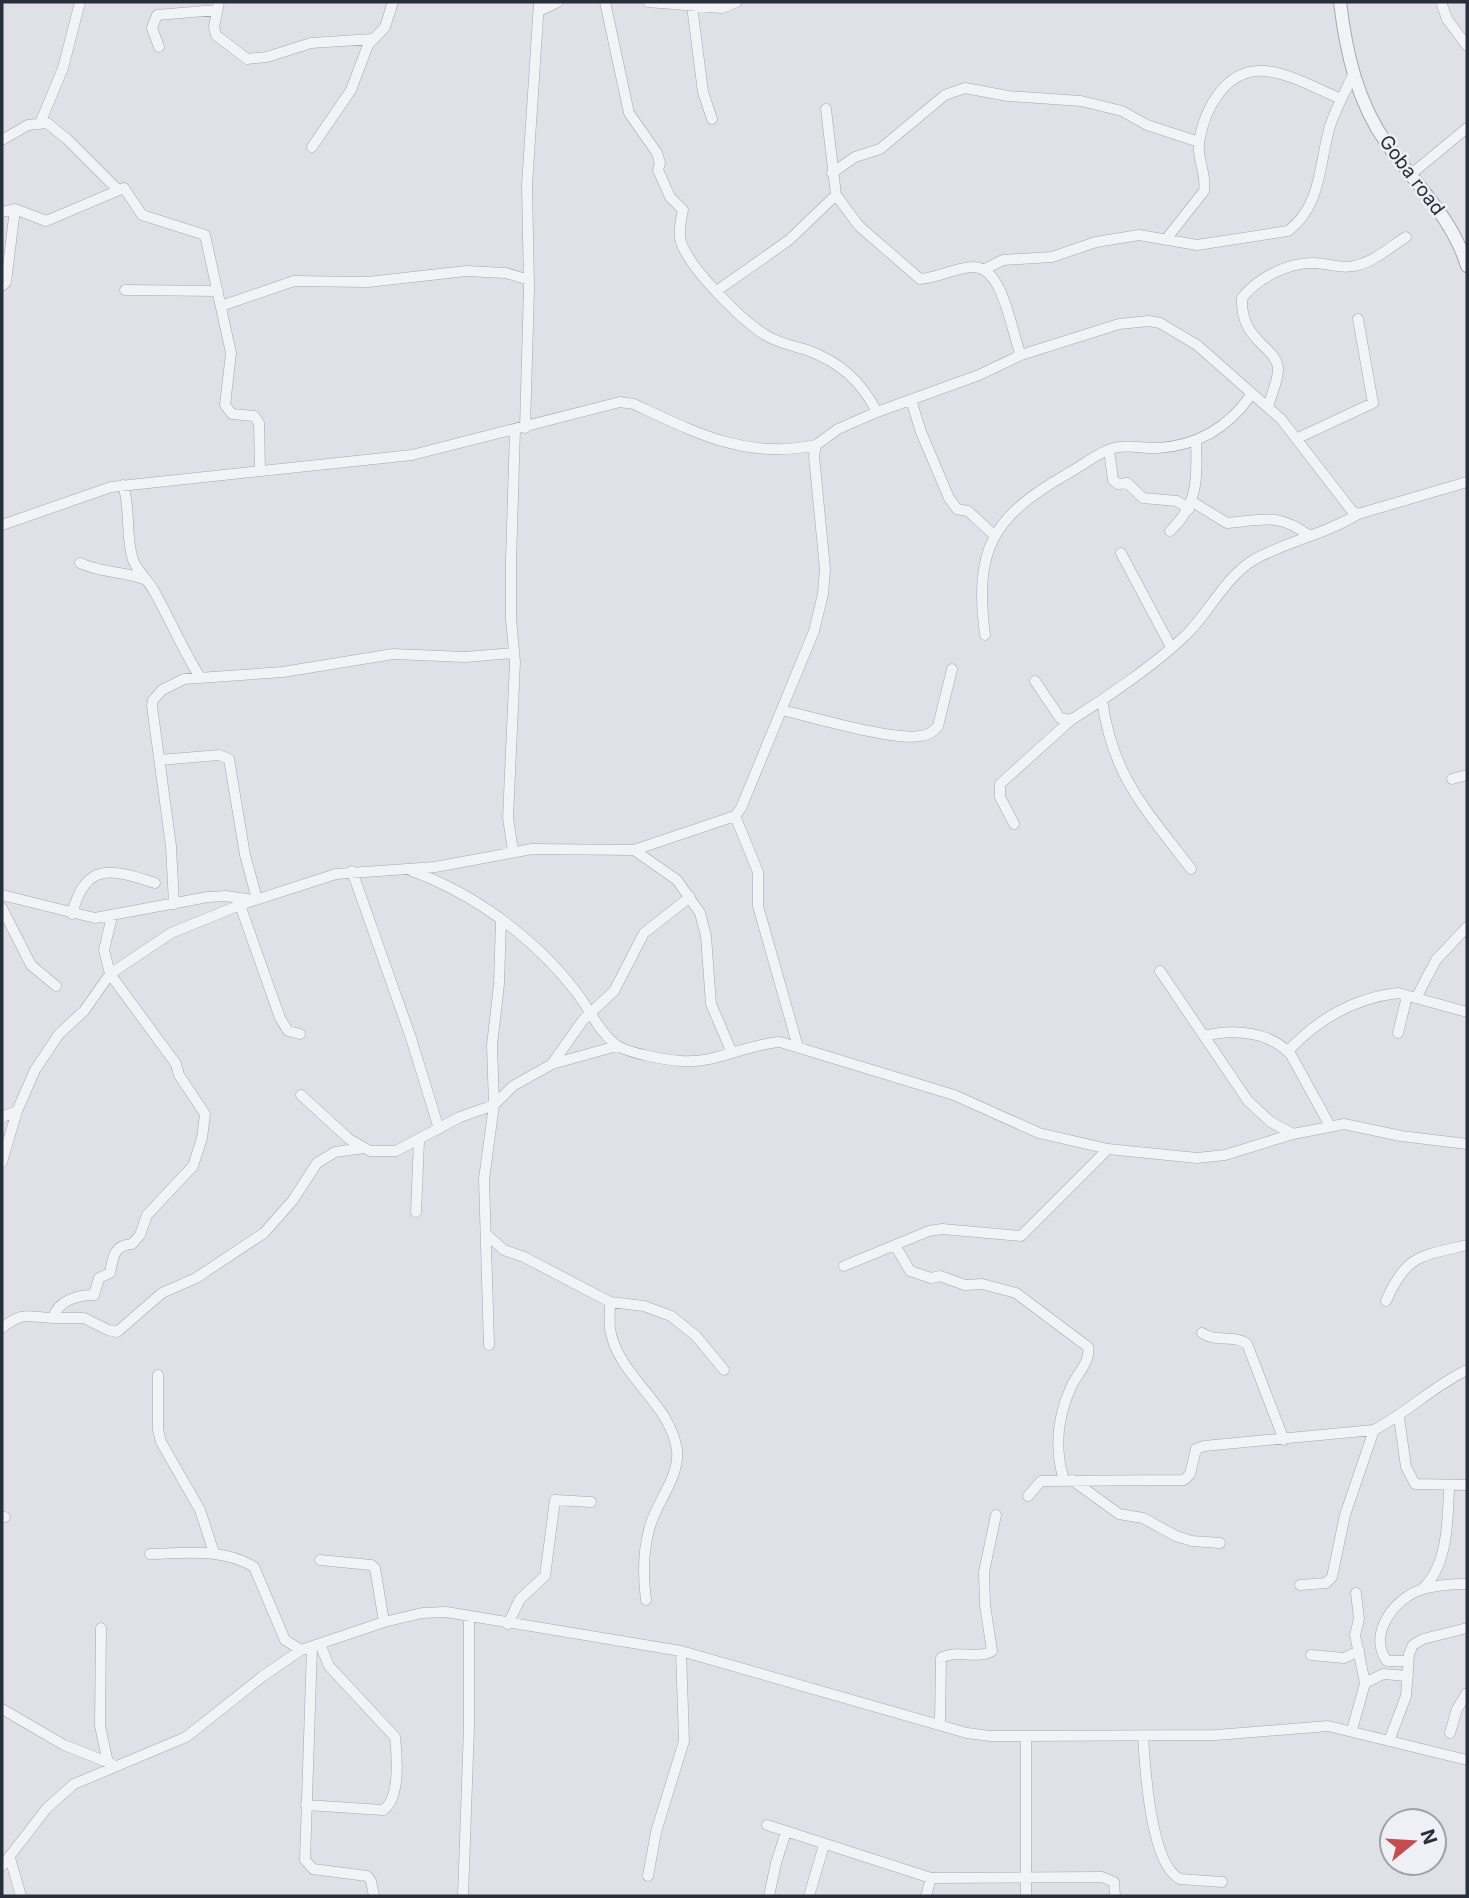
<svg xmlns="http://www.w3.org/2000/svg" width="1469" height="1898" viewBox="0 0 1469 1898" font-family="Inter,sans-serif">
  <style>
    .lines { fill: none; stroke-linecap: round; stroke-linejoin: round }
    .minor-casing { stroke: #a5a8b1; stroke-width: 11 }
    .tertiary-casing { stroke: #a5a8b1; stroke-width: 14 }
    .minor { stroke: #f2f3f6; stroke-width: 10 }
    .tertiary { stroke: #f2f3f6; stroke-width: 12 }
    .labels { text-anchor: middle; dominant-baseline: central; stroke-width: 5; stroke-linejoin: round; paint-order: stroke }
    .street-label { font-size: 19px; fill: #292e3d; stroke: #eef0f5 }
  </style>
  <rect width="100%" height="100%" fill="#dfe1e7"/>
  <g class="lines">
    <defs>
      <path id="minor" d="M219,2L214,27L216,35L247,59L267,57L311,43L373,39
        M605,2L629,113L657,153L660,163L658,170L670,197L683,210C681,220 678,232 681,242C689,268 743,322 767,336C779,343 793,346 807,350C840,362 861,381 877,412
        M648,2L722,8L737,2
        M1441,2L1447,19L1467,46
        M692,6L703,92L712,119
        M539,11L558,2
        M159,47L152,28L157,15L217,10
        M826,109L836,195L859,226L920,279C938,278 956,267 974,267C1004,268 1011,332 1021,355
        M41,121L63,68L80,2
        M2,140L28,125L47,123L67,139L118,190
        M312,147L351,90L368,45L385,27L393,2
        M832,173L855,157L880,149L945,95L965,88L1008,96L1081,101L1122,111L1147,125L1199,142
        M1410,175L1467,128
        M2,212L15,209L46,221L124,188L142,215L205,235L231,353L225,405L232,414L254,416L259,423L260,470
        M1167,238L1204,191C1207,175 1197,160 1199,143C1204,110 1225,68 1265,71C1290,73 1319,90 1341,99
        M985,269L1003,260L1052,257L1096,242L1139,235L1197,245L1288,231C1322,206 1319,163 1330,126C1336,108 1345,92 1353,75
        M2,286L6,282L15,209
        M125,290L218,291
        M718,290L789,240L836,195
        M221,306L294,281L368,282L466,271L506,273L529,280
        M911,400L921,432L949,498L957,509L968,511L994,535
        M1268,407C1271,395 1278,382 1278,369C1277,346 1240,342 1242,298C1257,278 1289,262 1314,263C1327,263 1340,269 1353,266C1373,263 1390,247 1406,237
        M525,428L529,288L527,185L539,2
        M1298,438L1373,403L1358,319
        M1109,450L1113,480L1118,484L1127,483L1143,498L1177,501L1189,509
        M123,485C131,509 125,535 133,560C137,571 148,580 154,591C170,619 182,649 200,677
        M1191,501L1227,523C1264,520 1277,512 1310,536
        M2,525L111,487L412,455L620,402L634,404C696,433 747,460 816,445
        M1170,531C1199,504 1197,477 1196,440
        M1121,553L1171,647
        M80,563C101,573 122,571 144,579
        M985,635C974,549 992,517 1067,474C1082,466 1098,452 1114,448C1129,444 1143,449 1157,448C1198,446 1228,428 1251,395
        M1035,681L1060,718L1071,720C1106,698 1157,663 1187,634C1210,611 1226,576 1255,559C1288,541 1326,534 1358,514
        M1102,700C1113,778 1146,809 1191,869
        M782,710C812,717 894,741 920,736C929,735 933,732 938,726L952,669
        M160,760L219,755L229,759L245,855L257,899
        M1452,779L1467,775
        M735,816L758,872V906L798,1047
        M1014,824L1000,797V784L1071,720
        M634,850L677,880L700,913L706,936L711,1004L732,1053
        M513,851L508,818L515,662L511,619V561L515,430
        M352,871L411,1038L439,1129
        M412,871C475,894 536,939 577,993C590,1010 598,1030 615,1044C626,1053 666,1060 681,1061C715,1064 746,1044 780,1042L954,1095L1039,1133L1108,1149L1197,1158L1225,1155L1293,1134L1344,1124L1401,1136L1467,1144
        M2,895L95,918L208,897L226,896L253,900
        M174,904L171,846L152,706L153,700L162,690L184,679L283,672L393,654L465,657L514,653
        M240,905L280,1018L288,1031L300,1034
        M2,908L31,965L56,986
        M72,914C86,861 111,869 155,883
        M1160,971L1248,1101L1271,1122L1293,1134
        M1416,998L1436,960L1467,927
        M1398,1033L1407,996
        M1204,1036C1234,1028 1271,1032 1291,1055L1330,1126
        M1288,1051C1318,1019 1354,998 1398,993L1467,1012
        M552,1064L583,1020L614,991L644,933L690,897
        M301,1095L349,1139L370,1151H396L460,1117L494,1105L513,1086L552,1064L617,1046
        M2,1117L17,1111
        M2,1162L17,1111L35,1070L59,1034L84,1011L110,974L171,933L240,905L336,874L435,867L532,849L634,850L735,816L741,808L814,631L823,594L825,569L814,456L816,445L838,429L877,412L979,375L1021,355L1119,324L1149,321L1160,323L1197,345L1281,419L1352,511L1358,514L1467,482
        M416,1212L419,1141
        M487,1235L504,1250L524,1257L610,1302L644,1306L671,1316L696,1336L724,1370
        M895,1245L910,1271L931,1278L940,1276L965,1285L982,1284L1016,1293L1088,1347C1091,1361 1077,1374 1071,1387C1057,1418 1054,1448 1064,1480
        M844,1266L929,1231L942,1229L1021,1236L1108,1149
        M1386,1301C1406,1255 1420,1256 1467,1245
        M610,1302C610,1310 609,1320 610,1329C618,1377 670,1402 677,1450C680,1478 655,1503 649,1530C643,1552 643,1577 646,1600
        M53,1318H84L108,1330L117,1332L162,1293L196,1278L264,1233L293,1200L317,1163L335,1152L364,1148
        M2,1328C23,1311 28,1317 53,1318C58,1300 78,1295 94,1295L99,1278L110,1273C113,1257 114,1245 132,1244L140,1235L147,1215L193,1166L202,1138L205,1114L179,1075L176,1064L110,974L104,950L112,916
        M1202,1333C1216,1343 1234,1334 1247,1344L1284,1440
        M489,1345L484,1179L494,1105L492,1045L499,984L501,920
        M158,1375V1430L161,1442L200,1510L214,1553
        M1399,1417L1406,1467L1415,1484L1467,1485
        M1072,1480L1119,1514L1143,1518L1176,1536L1192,1541L1220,1543
        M1028,1496L1041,1481L1184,1480L1190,1474L1196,1449L1204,1446L1374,1430C1407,1413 1433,1386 1467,1370
        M2,1517H5
        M150,1554C185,1553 223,1548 254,1567L285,1640L301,1650
        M320,1560L371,1565L375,1568L384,1622
        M1300,1585L1326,1583L1332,1577L1345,1515L1374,1430
        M1422,1589C1448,1567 1448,1518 1449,1486
        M508,1624L520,1599L545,1576L555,1500L591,1502
        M101,1628L100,1726L108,1763
        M312,1647L305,1860L313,1869L367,1876L371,1881L374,1896
        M1311,1655L1344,1658L1359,1651
        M1408,1661H1387C1367,1634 1395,1597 1423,1589C1437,1585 1453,1584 1467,1584
        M1365,1683L1383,1674L1408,1676
        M2,1709L64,1745L112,1764
        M940,1723L941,1658C956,1649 977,1660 992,1651L985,1605L984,1572L996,1515
        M1352,1730L1365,1683L1355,1635L1359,1619L1356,1593
        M1450,1733L1457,1709L1467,1693
        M1026,1736V1896
        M1143,1736C1145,1767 1150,1864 1180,1879L1222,1882
        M1389,1741L1406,1696L1409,1654L1413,1645L1423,1639L1467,1628
        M306,1805L383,1810C401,1798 397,1756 395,1737L329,1666L320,1644
        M767,1825L931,1878L1102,1877L1114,1882L1115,1896
        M10,1858L21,1896
        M2,1866L47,1808L74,1784L186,1737L263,1676L301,1650L384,1622L422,1613L446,1612L681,1651L967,1733L990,1736L1216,1735L1328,1726L1467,1760
        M648,1876L656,1832L684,1741L681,1651
        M463,1896L469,1727V1617
        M769,1896L776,1863L786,1832
        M809,1896L824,1845
        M926,1896L931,1878"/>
      <path id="tertiary" d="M1340,2C1346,52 1357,102 1387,144C1416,185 1452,217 1467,266"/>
    </defs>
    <use href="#minor" class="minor-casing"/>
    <use href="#tertiary" class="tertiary-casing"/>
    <use href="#minor" class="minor"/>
    <use href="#tertiary" class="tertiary"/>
  </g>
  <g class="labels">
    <g class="street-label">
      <text transform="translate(1412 175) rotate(53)">Goba road</text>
    </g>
  </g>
  <rect width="1469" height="1898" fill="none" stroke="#292e3d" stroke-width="7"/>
  <g transform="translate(1413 1842) rotate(72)"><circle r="33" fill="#eef0f5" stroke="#9fa2ab" stroke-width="2"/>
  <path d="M0-5L12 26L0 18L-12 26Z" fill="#c54c51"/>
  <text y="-10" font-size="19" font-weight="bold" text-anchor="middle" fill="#292e3d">N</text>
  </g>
</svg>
